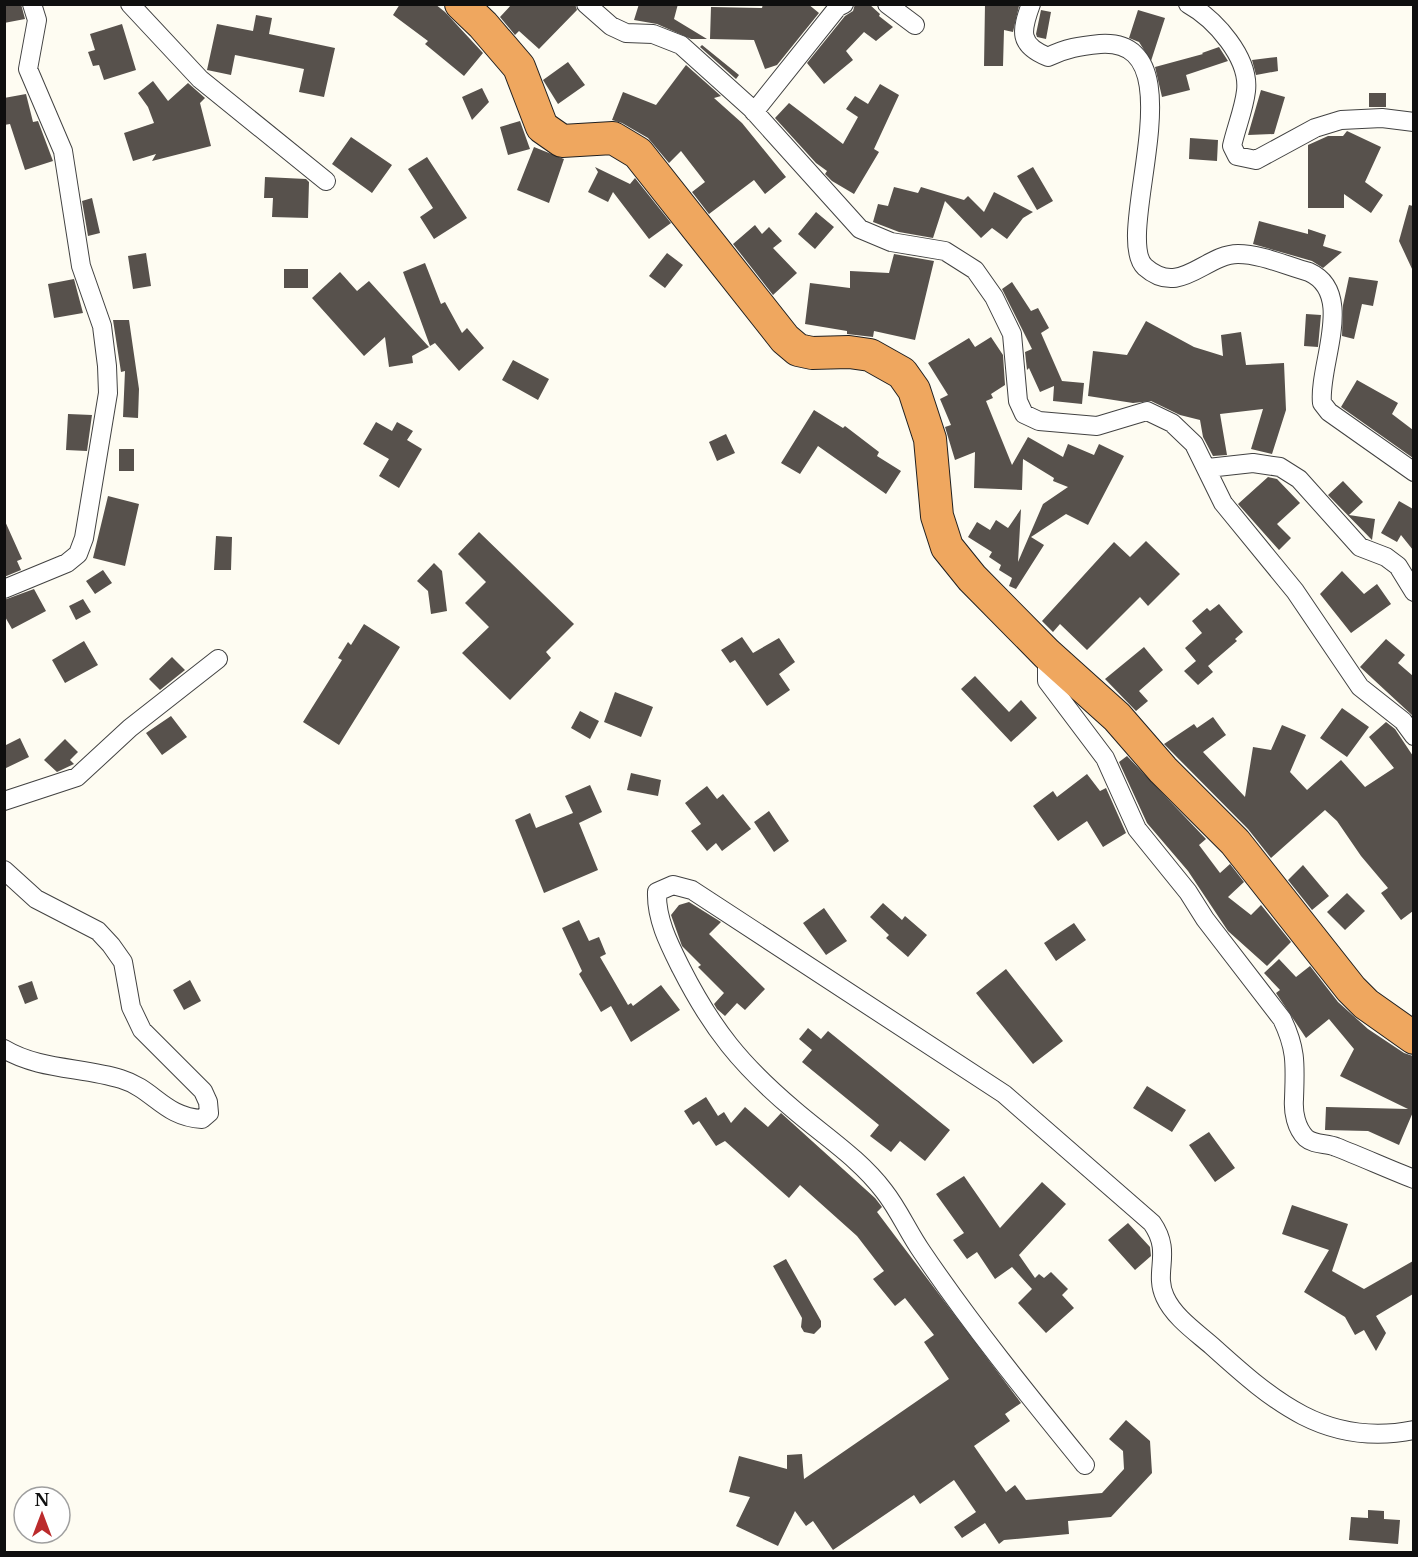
<svg xmlns="http://www.w3.org/2000/svg" width="1418" height="1557" viewBox="0 0 1418 1557" font-family="'Libre Baskerville',serif">
  <style>
    .building { fill: #57514c }
    .lines { fill: none; stroke-linecap: round; stroke-linejoin: round }
    .street-casing { stroke: #424242; stroke-width: 20 }
    .highway-casing { stroke: #202020; stroke-width: 34 }
    .street { stroke: #fff; stroke-width: 18 }
    .highway { stroke: #efa75f; stroke-width: 32 }
  </style>
  <rect width="100%" height="100%" fill="#fefcf2"/>
  <path class="building" d="M4,4H21L25,19L4,23Z
    M400,4H435L445,12L483,53L464,76L425,44L428,41L393,15Z
    M512,4H575L577,10L539,49L519,31L515,35L500,17Z
    M639,4H678L674,19L707,39H691L657,24L634,20Z
    M763,4H808L819,13L777,65L765,69L754,40L710,39L711,7L762,8Z
    M855,4H869L880,14L879,16L893,27L876,41L864,32L846,51L853,60L824,84L807,63L845,16L853,11Z
    M985,4L1019,6L1013,32L1004,30L1003,66H984Z
    M1041,10L1051,12L1046,39L1037,37L1036,34Z
    M1138,10L1165,18L1151,61L1139,42L1129,38Z
    M256,15L272,18L269,34L335,48L324,97L299,92L304,69L235,55L231,75L207,70L217,24L253,31Z
    M122,24L136,70L104,80L99,65L93,66L88,52L95,50L90,34Z
    M702,45L739,75L736,79L700,47Z
    M1219,47L1228,61L1186,75L1190,90L1162,97L1155,67L1203,54L1202,53Z
    M1277,57L1278,71L1256,75L1252,60Z
    M568,62L585,85L558,104L543,80Z
    M686,65L721,96L714,98L742,123L786,177L765,194L754,180L709,214L692,192L705,182L681,151L669,163L648,138L622,123L612,120L623,92L656,105Z
    M153,81L168,101L188,83L205,98L200,103L211,146L152,161L156,154L133,161L124,133L154,123L148,107L138,93Z
    M880,84L899,95L874,149L879,152L854,194L832,181L825,174L827,171L816,163L775,118L789,103L843,144L858,117L846,109L855,96L868,104Z
    M482,88L489,102L472,120L462,97Z
    M1261,90L1285,97L1274,134L1248,135Z
    M1369,93H1386V107H1369Z
    M26,94L33,122L38,121L53,161L25,170L10,124L4,125V98Z
    M520,121L530,149L508,155L500,127Z
    M1347,131L1381,147L1365,182L1383,195L1371,213L1344,194V208H1308V145L1328,136H1343Z
    M351,137L392,165L372,193L332,164Z
    M1190,138L1218,140L1217,161L1189,159Z
    M534,147L564,159L549,203L517,190Z
    M427,157L467,218L434,239L420,217L433,208L408,169Z
    M595,167L630,184L635,178L671,223L649,239L613,192L608,202L588,192L598,172Z
    M1033,167L1053,201L1037,210L1017,176Z
    M265,177L306,179L309,182L308,218L272,217L273,198H264Z
    M894,187L918,193L921,187L964,200L968,196L984,212L994,192L1033,212L1023,218L1007,239L992,228L981,238L945,201L933,238L899,232L873,222L878,204L888,206Z
    M92,198L100,233L88,236L82,201Z
    M1409,205L1413,206V271L1399,241Z
    M816,212L834,227L815,249L798,234Z
    M1259,221L1308,234V229L1326,235L1323,246L1342,252L1323,268L1312,261L1253,244Z
    M755,225L762,234L769,227L782,241L773,248L797,273L773,295L733,244Z
    M146,253L151,286L133,289L128,256Z
    M667,253L683,265L665,288L649,276Z
    M894,254L934,261L915,340L874,331L873,337L847,334V331L805,324L810,283L850,288V271L889,273Z
    M425,263L441,304L445,302L462,333L467,328L484,348L459,371L435,343L430,346L403,272Z
    M284,269H308V288H284Z
    M340,272L357,291L369,281L429,347L412,356L413,363L389,367L385,337L364,356L312,298Z
    M1349,277L1378,281L1373,306L1362,304L1354,339L1342,336L1343,305Z
    M74,279L83,313L54,318L48,284Z
    M1012,282L1031,311L1038,308L1049,328L1041,333L1062,381L1084,383L1082,404L1053,401L1054,386L1040,392L1029,368L1027,370L1025,352L1032,349L1002,289Z
    M1306,314L1321,315L1318,347L1304,346Z
    M113,320H129L139,389L138,418L123,417L125,371L121,372Z
    M1146,321L1194,347L1223,356L1221,335L1241,332L1246,365L1284,363L1286,410L1272,454L1251,449L1263,409L1220,414L1227,455L1213,456L1203,437L1200,420L1180,415L1151,401L1133,403L1088,396L1093,351L1127,355Z
    M991,337L1003,355L1005,385L991,394L993,398L986,401L1012,465L1028,437L1063,457L1068,444L1094,455L1099,444L1124,456L1088,525L1066,514L1031,537L1044,545L1016,589L1009,586L1012,578L999,570L1001,565L989,557L992,552L968,537L977,522L990,530L996,520L1008,528L1021,509L1018,562L1043,504L1068,487L1053,481L1054,478L1023,459L1022,490L974,488L975,452L955,460L945,427L951,425L940,399L948,395L928,363L969,338L975,347Z
    M513,360L549,379L538,400L502,380Z
    M1357,380L1398,403L1392,414L1413,430V458L1341,407Z
    M814,410L843,428L845,426L879,452L877,456L901,471L886,494L818,446L800,474L781,463Z
    M68,414L92,415L87,451L66,450Z
    M376,422L392,431L397,422L413,431L407,440L422,449L399,488L379,476L389,459L363,444Z
    M726,434L735,453L717,461L709,442Z
    M119,449H134V471H119Z
    M1268,477L1277,479L1300,503L1277,524L1291,538L1279,550L1238,504Z
    M1343,481L1363,502L1349,515L1375,519L1372,540L1328,495Z
    M108,496L139,504L125,566L93,558Z
    M1399,501L1413,509V550L1401,535L1397,542L1381,533Z
    M4,519L22,559L17,561L21,570L4,577Z
    M479,532L574,624L546,652L551,658L510,700L462,653L489,627L465,603L486,582L458,554Z
    M216,536L232,537L231,570H214Z
    M1146,541L1180,574L1148,606L1140,597L1087,650L1060,624L1053,632L1042,621L1114,542L1130,557Z
    M434,563L442,571L447,611L431,614L428,591L417,581Z
    M103,570L112,583L95,594L86,581Z
    M1342,571L1364,594L1377,584L1391,604L1351,633L1320,594Z
    M34,589L46,611L12,629L4,615V600Z
    M83,599L91,612L76,620L69,606Z
    M1219,604L1243,632L1235,639L1237,641L1208,666L1213,672L1198,685L1184,671L1196,661L1185,648L1202,633L1192,621L1207,608L1210,611Z
    M364,624L400,647L339,745L303,722L342,660L338,658L348,642L351,645Z
    M742,637L753,653L779,638L795,662L779,674L790,690L767,706L735,660L730,663L721,650Z
    M1386,639L1405,655L1398,663L1413,676V716L1360,667Z
    M84,641L98,665L65,683L52,660Z
    M1144,647L1163,670L1139,691L1148,701L1136,711L1105,679Z
    M172,657L185,670L160,690L149,679Z
    M975,676L1009,712L1021,700L1037,718L1011,742L961,689Z
    M615,692L653,707L641,737L604,722Z
    M1342,708L1369,727L1347,757L1320,738Z
    M580,711L599,721L590,739L571,728Z
    M171,716L187,737L162,755L146,733Z
    M1213,717L1226,735L1203,752L1245,797L1253,747L1271,750L1282,725L1306,735L1290,772L1307,790L1341,760L1365,787L1394,768L1369,737L1386,722L1395,729L1413,756V911L1401,920L1381,893L1388,888L1361,856L1337,821L1325,810L1271,858L1248,829L1164,744L1194,724L1197,728Z
    M20,738L29,757L4,769V746Z
    M65,739L78,752L70,760L74,764L57,772L44,760Z
    M1127,756L1206,839L1199,845L1220,873L1230,864L1244,882L1228,897L1251,915L1261,905L1291,942L1267,966L1228,931L1188,871L1147,823L1119,762Z
    M631,773L661,780L658,796L627,790Z
    M1087,774L1100,791L1106,788L1126,833L1103,847L1087,821L1058,841L1033,806L1053,791L1057,797Z
    M590,785L602,812L579,823L598,870L544,893L515,820L530,813L536,828L573,813L565,796Z
    M707,786L717,799L723,794L751,829L722,851L716,843L707,851L691,831L701,824L685,803Z
    M769,811L789,841L774,852L754,822Z
    M1303,865L1329,896L1312,910L1288,880Z
    M1347,893L1365,911L1345,930L1327,912Z
    M689,902L721,922L709,934L765,989L745,1010L737,1003L725,1016L717,1009L714,1004L724,993L698,967L701,965L682,946L671,915L679,905Z
    M883,903L902,920L905,916L927,935L908,957L886,938L889,935L870,917Z
    M824,908L847,941L826,955L803,923Z
    M579,920L589,941L599,937L606,954L600,957L628,1005L631,1003L633,1006L661,985L680,1010L631,1042L611,1006L601,1012L579,974L582,971L562,928Z
    M1074,923L1086,940L1056,961L1044,943Z
    M1279,959L1296,977L1310,966L1338,1002L1368,1029L1404,1053L1413,1056V1112L1399,1145L1368,1131L1325,1130L1326,1107L1408,1109L1340,1076L1354,1049L1329,1019L1306,1038L1276,993L1280,990L1264,973Z
    M1006,969L1063,1041L1033,1064L976,993Z
    M190,980L201,1001L184,1010L173,990Z
    M32,981L38,999L25,1004L18,986Z
    M808,1028L821,1039L828,1031L950,1130L925,1161L900,1141L891,1152L870,1136L879,1125L802,1062L812,1050L799,1039Z
    M1147,1086L1186,1110L1172,1132L1133,1108Z
    M706,1097L718,1116L724,1112L731,1123L745,1107L768,1127L781,1113L875,1198L882,1207L877,1212L1021,1403L1005,1414L1010,1421L974,1446L1006,1492L1015,1485L1026,1500L1102,1493L1124,1469L1123,1451L1109,1439L1126,1420L1150,1441L1152,1473L1111,1517L1068,1521L1069,1534L1004,1540L999,1544L985,1523L962,1538L954,1527L976,1512L954,1480L920,1504L914,1495L833,1550L813,1521L806,1526L795,1511L778,1546L736,1526L750,1497L729,1492L739,1456L787,1469V1455L802,1454L804,1479L949,1379L924,1342L934,1335L905,1298L895,1306L873,1279L884,1271L857,1236L800,1185L789,1198L725,1141L716,1146L699,1121L693,1125L684,1111Z
    M1209,1132L1235,1168L1215,1182L1189,1145Z
    M964,1176L1000,1228L1042,1182L1066,1204L1019,1255L1035,1278L1039,1274L1044,1278L1051,1272L1068,1289L1062,1295L1074,1308L1046,1333L1018,1303L1032,1289L1012,1267L995,1279L977,1252L967,1259L953,1240L964,1233L936,1194Z
    M1292,1205L1348,1224L1332,1271L1364,1289L1413,1261V1294L1376,1316L1386,1333L1376,1351L1364,1330L1355,1335L1345,1317L1304,1292L1329,1250L1282,1234Z
    M1128,1223L1150,1247L1151,1256L1135,1270L1108,1240Z
    M786,1259L821,1321V1327L814,1334L804,1332L801,1327L802,1318L773,1266Z
    M1368,1510L1384,1511V1519L1400,1520L1398,1544L1349,1540L1351,1517L1368,1518Z"/>
  <g class="lines">
    <defs>
      <path id="street" d="M130,4L200,79L326,181
        M586,4L611,26L626,33L653,34L681,45L751,108L860,229L891,242L945,251L975,270L994,297L1012,334L1018,401L1024,414L1039,421L1097,426L1147,411L1172,423L1194,444L1223,503L1295,591L1360,687L1403,721L1414,736
        M887,4L915,25
        M1031,4C1021,31 1018,45 1048,57C1066,48 1080,46 1100,44C1202,37 1111,236 1145,267C1180,298 1205,254 1238,254C1261,254 1287,266 1309,272C1356,293 1318,365 1322,403L1329,412L1414,472
        M1188,4C1215,19 1250,58 1246,91C1244,109 1236,128 1232,146L1237,156L1256,160L1315,128L1341,120L1382,118L1414,122
        M754,112L838,7L844,4
        M1208,468L1253,463L1280,467L1299,479L1360,547L1386,557L1398,566L1414,592
        M4,589L67,563L78,554L84,538L108,393L107,366L102,326L81,266L63,151L28,69L37,20L32,4
        M1047,654V681L1105,758L1137,829L1188,892L1205,919L1282,1019C1297,1050 1295,1066 1294,1099C1293,1112 1296,1128 1306,1138C1314,1145 1327,1143 1336,1147C1362,1157 1388,1169 1414,1179
        M4,801L77,777L130,728L218,659
        M4,870L36,899L98,931L111,945L123,962L131,1007L142,1030L203,1091L208,1102L209,1113L202,1119C164,1117 154,1089 121,1079C83,1067 39,1070 4,1049
        M1085,1465C1029,1396 972,1326 922,1252C908,1232 899,1210 884,1191C859,1158 824,1136 793,1109C741,1065 712,1029 681,968C669,944 656,919 657,892L673,885L692,890L1004,1094L1152,1223C1173,1253 1153,1271 1165,1297C1174,1317 1196,1332 1212,1346C1273,1401 1326,1448 1414,1430"/>
      <path id="highway" d="M461,4L483,25L519,67L542,127L562,141L613,138L638,153L785,339L798,350L812,353L849,352L870,355L902,373L914,390L930,439L937,516L947,547L972,578L1047,654L1117,717L1163,770L1235,842L1351,989L1366,1004L1414,1038"/>
    </defs>
    <use href="#street" class="street-casing"/>
    <use href="#highway" class="highway-casing"/>
    <use href="#street" class="street"/>
    <use href="#highway" class="highway"/>
  </g>
  <rect width="1418" height="1557" fill="none" stroke="#0f0f0f" stroke-width="12"/>
  <g transform="translate(42 1515)"><circle r="28" fill="#ffffff" stroke="#9f9f9f" stroke-width="1.5"/>
  <path d="M0-4.5L10 22L0 15L-10 22Z" fill="#bb2b2c"/>
  <text y="-9" font-size="16" font-weight="bold" text-anchor="middle" fill="#0f0f0f">N</text>
  </g>
</svg>
